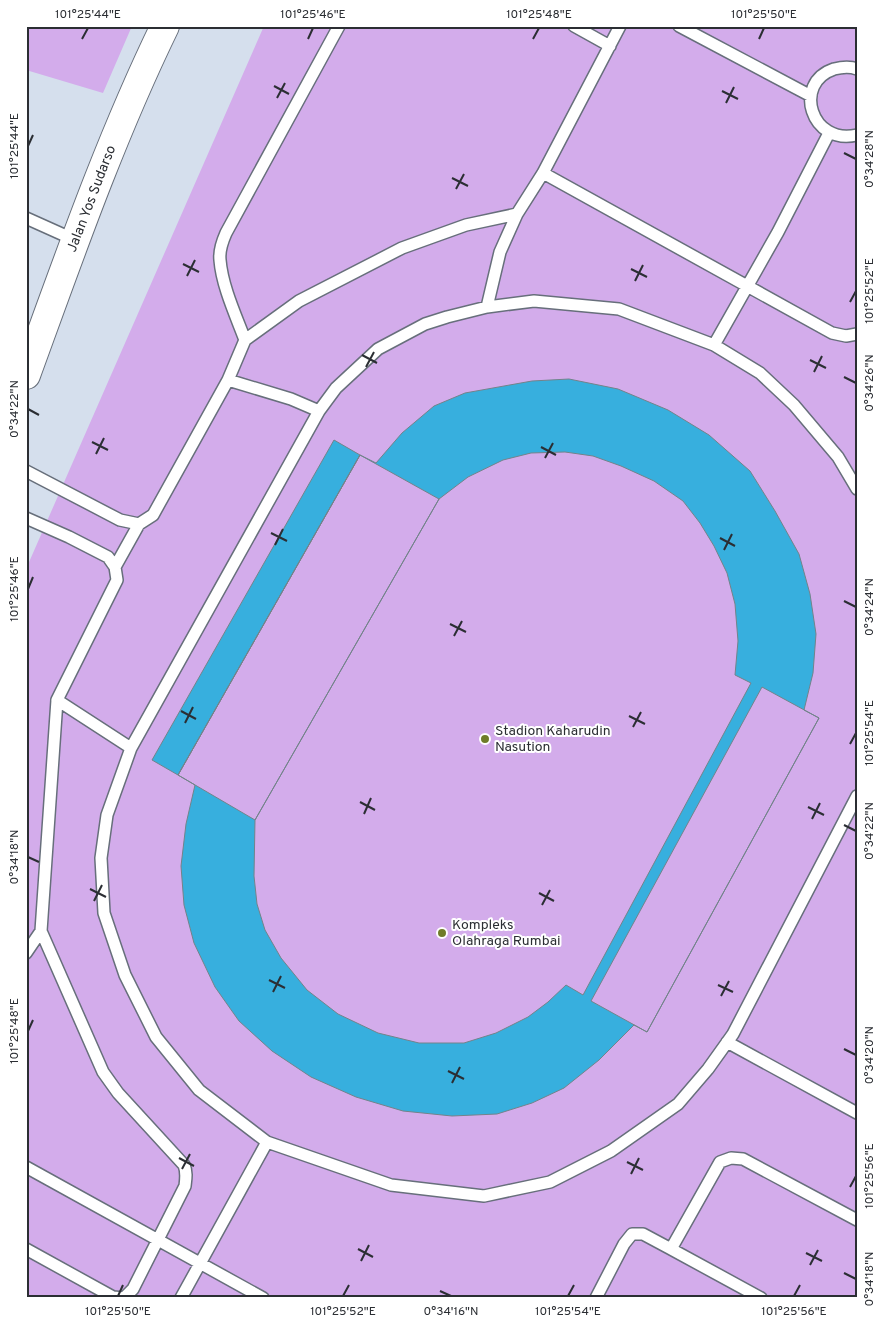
<svg xmlns="http://www.w3.org/2000/svg" width="883" height="1324" viewBox="0 0 883 1324" font-family="Overpass,sans-serif">
  <style>
    .green { fill: #d3aceb }
    .building { fill: #37afde; stroke: #73838a; fill-rule: evenodd }
    .lines { fill: none; stroke-linecap: round; stroke-linejoin: round }
    .lane-casing { stroke: #676f7b; stroke-width: 14 }
    .primary-casing { stroke: #676f7b; stroke-width: 30 }
    .lane { stroke: #fff; stroke-width: 11 }
    .primary { stroke: #fff; stroke-width: 28 }
    .ticks { fill: none; stroke: #2b2e33; stroke-width: 2 }
    .poi-dot { fill: #6f7c29; stroke: #fff; stroke-width: 2 }
    .labels { text-anchor: middle; dominant-baseline: central; stroke-width: 4; stroke-linejoin: round; paint-order: stroke }
    .street-label { font-size: 14px; fill: #2b2e33; stroke: #fff }
    .poi-label { font-size: 14px; fill: #2b2e33; stroke: #fff; text-anchor: start }
    .neatline { fill: none; stroke: #2b2e33; stroke-width: 2 }
    .ticks-label { font-size: 12px; text-anchor: middle; fill: #2b2e33 }
  </style>
  <rect width="100%" height="100%" fill="#d5dfed"/>
  <path class="green" d="M26,26H132L103,93L26,70Z
    M264,26H857V1298H26V569Z"/>
  <path class="building" d="M569,379L618,389L668,410L709,435L750,471L775,511L799,554L810,594L816,634L813,673L804,710L819,718L647,1032L634,1025L599,1060L564,1088L532,1103L497,1114L452,1116L403,1111L356,1097L311,1077L272,1051L239,1021L215,987L194,943L184,905L181,866L186,824L195,785L178,775L360,455L376,463L402,433L434,406L465,393L532,381ZM565,452L593,456L621,466L654,481L683,501L700,523L714,546L727,573L735,604L738,641L735,675L751,683L583,995L566,985L548,1002L528,1017L496,1033L464,1043H419L378,1033L338,1014L307,990L281,958L265,930L257,904L254,876L255,820L439,499L468,477L503,460L531,453Z
    M334,440L360,455L178,775L152,760Z
    M360,455L439,499L255,820L178,775Z
    M762,687L819,718L647,1032L591,1001Z"/>
  <g class="lines">
    <defs>
      <path id="lane" d="M574,26L610,46
        M679,26L811,96
        M857,69C849,66 842,67 834,69C792,83 811,146 857,135
        M543,173L832,333L846,336L857,334
        M26,218L75,240
        M487,307L500,252L517,214L543,173L620,26
        M245,340C236,316 222,286 220,260C219,251 222,242 226,233L339,26
        M714,345L778,232L829,133
        M228,380L245,340L299,301L402,248L466,225L517,214
        M26,471L120,520L139,524L153,515L228,380L291,399L319,411L336,388L378,349L425,324L447,317L487,307L534,301L619,309L714,345L760,373L794,405L838,457L857,489
        M26,518L69,537L108,557L115,567L117,580L57,700L131,748L107,815L101,858L104,913L125,975L156,1037L199,1090L267,1142L391,1185L484,1196L550,1182L611,1151L678,1104L708,1069L733,1034L857,796
        M115,567L139,524
        M131,748L319,411
        M26,953L41,931
        M727,1042L857,1113
        M26,1167L263,1298
        M26,1249L113,1297L124,1298L133,1289L185,1186C186,1178 187,1172 184,1165L118,1093L103,1072L41,931L57,700
        M181,1298L267,1142
        M596,1298L624,1244L632,1234H643L671,1249
        M761,1298L671,1249L720,1162L731,1158L743,1159L857,1220"/>
      <path id="primary" d="M26,375C69,257 110,139 165,26"/>
    </defs>
    <use href="#lane" class="lane-casing"/>
    <use href="#primary" class="primary-casing"/>
    <use href="#lane" class="lane"/>
    <use href="#primary" class="primary"/>
  </g>
  <path class="ticks" d="M82,39L88,28M308,39L313,28M533,39L539,28M759,39L764,28M274,86L289,94M722,91L738,99M277,98L285,83M726,103L734,87M28,146L33,135M844,153L856,159M452,178L468,186M456,189L464,174M183,264L199,272M631,269L647,277M187,276L195,260M635,281L643,265M850,302L856,291M362,355L377,363M810,360L826,368M366,367L374,352M814,372L822,356M844,377L856,383M28,409L39,415M92,442L108,450M541,447L556,455M96,454L104,438M545,458L553,443M271,533L287,541M720,538L735,546M275,545L283,529M724,550L732,534M28,589L33,577M844,601L856,607M450,624L466,632M454,636L462,621M181,711L196,719M629,716L645,724M185,723L193,707M633,727L641,712M850,744L856,733M360,802L375,810M808,807L824,815M364,814L371,798M812,819L820,803M844,825L856,831M28,857L39,862M90,889L106,897M539,893L554,901M94,901L102,885M542,905L550,890M269,980L285,988M718,985L733,992M273,992L281,976M721,996L729,981M28,1031L33,1020M844,1049L856,1055M448,1071L464,1079M452,1083L460,1067M179,1158L194,1166M627,1162L643,1170M182,1169L190,1154M631,1174L639,1158M850,1187L856,1176M358,1249L373,1257M806,1253L822,1261M361,1261L369,1245M810,1265L818,1250M844,1273L856,1279M440,1291L451,1296M118,1296L123,1285M343,1296L349,1285M568,1296L574,1285M794,1296L800,1285"/>
  <g class="poi-dot">
    <circle cx="485" cy="739" r="5"/>
    <circle cx="442" cy="933" r="5"/>
  </g>
  <g class="labels">
    <g class="street-label">
      <text transform="translate(92 199) rotate(-69)">Jalan Yos Sudarso</text>
    </g>
    <g class="poi-label">
      <text x="495" y="731">Stadion Kaharudin<tspan x="495" dy="16">Nasution</tspan></text>
      <text x="452" y="925">Kompleks<tspan x="452" dy="16">Olahraga Rumbai</tspan></text>
    </g>
  </g>
  <rect width="883" height="1324" fill="none" stroke="#ffffff" stroke-width="55"/>
  <rect x="28" y="28" width="828" height="1268" class="neatline"/>
  <g class="ticks-label">
    <text x="88" y="18">101°25'44"E</text>
    <text x="313" y="18">101°25'46"E</text>
    <text x="539" y="18">101°25'48"E</text>
    <text x="764" y="18">101°25'50"E</text>
    <text transform="translate(14 146) rotate(-90)" y="4">101°25'44"E</text>
    <text transform="translate(869 159) rotate(-90)" y="4">0°34'28"N</text>
    <text transform="translate(869 291) rotate(-90)" y="4">101°25'52"E</text>
    <text transform="translate(869 383) rotate(-90)" y="4">0°34'26"N</text>
    <text transform="translate(14 409) rotate(-90)" y="4">0°34'22"N</text>
    <text transform="translate(14 589) rotate(-90)" y="4">101°25'46"E</text>
    <text transform="translate(869 607) rotate(-90)" y="4">0°34'24"N</text>
    <text transform="translate(869 733) rotate(-90)" y="4">101°25'54"E</text>
    <text transform="translate(869 831) rotate(-90)" y="4">0°34'22"N</text>
    <text transform="translate(14 857) rotate(-90)" y="4">0°34'18"N</text>
    <text transform="translate(14 1031) rotate(-90)" y="4">101°25'48"E</text>
    <text transform="translate(869 1055) rotate(-90)" y="4">0°34'20"N</text>
    <text transform="translate(869 1176) rotate(-90)" y="4">101°25'56"E</text>
    <text transform="translate(869 1279) rotate(-90)" y="4">0°34'18"N</text>
    <text x="118" y="1315">101°25'50"E</text>
    <text x="343" y="1315">101°25'52"E</text>
    <text x="451" y="1315">0°34'16"N</text>
    <text x="568" y="1315">101°25'54"E</text>
    <text x="794" y="1315">101°25'56"E</text>
  </g>
</svg>
